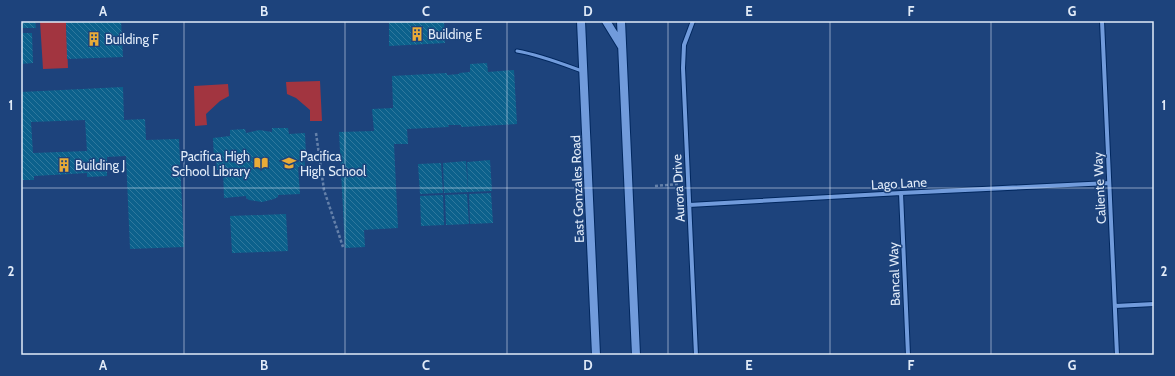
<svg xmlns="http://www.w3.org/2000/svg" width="1175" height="376" viewBox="0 0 1175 376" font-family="Cabin,sans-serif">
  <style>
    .grass { fill: #a23540 }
    .building { fill: url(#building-back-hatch); fill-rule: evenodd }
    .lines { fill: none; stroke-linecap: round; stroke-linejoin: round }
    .lane-casing { stroke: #01275e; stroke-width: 5 }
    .street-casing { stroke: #01275e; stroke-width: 6 }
    .secondary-casing { stroke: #01275e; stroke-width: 10 }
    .path { stroke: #6480a9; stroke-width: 2.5; stroke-dasharray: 3 2; stroke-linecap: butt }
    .lane { stroke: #719bdb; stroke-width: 3 }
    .street { stroke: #719bdb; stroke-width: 4 }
    .secondary { stroke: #719bdb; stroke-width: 8 }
    .grid { fill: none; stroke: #e1ebf8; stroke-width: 1; stroke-opacity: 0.55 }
    .labels { text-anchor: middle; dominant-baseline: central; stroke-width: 3; stroke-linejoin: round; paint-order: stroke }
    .poi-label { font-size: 13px; fill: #e1ebf8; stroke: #1d437c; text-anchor: start }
    .street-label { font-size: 13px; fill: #e1ebf8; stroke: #1d437c }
    .neatline { fill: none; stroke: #e1ebf8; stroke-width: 1.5 }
    .grid-label { font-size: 13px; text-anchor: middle; font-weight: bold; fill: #e1ebf8 }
  </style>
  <defs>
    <pattern id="building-back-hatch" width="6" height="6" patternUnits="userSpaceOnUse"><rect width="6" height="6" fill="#0c618c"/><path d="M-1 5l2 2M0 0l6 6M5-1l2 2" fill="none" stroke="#2f789d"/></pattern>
  </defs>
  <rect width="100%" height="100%" fill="#1d437c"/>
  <path class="grass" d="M40,21H66L68,68L43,69Z
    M320,81L322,121H310V110L296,98L287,94L286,82Z
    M228,84L229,96L220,101L206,114L207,125L195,126L194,86Z"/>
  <path class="building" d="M21,21H35L36,28H21Z
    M66,21H121L123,57L67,59Z
    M389,21H444L445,43L389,46Z
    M21,33H32L33,63L21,64Z
    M487,63L488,72L514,70L517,124L461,127V125H448L449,127L407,129L408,144H394L398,228L364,230L365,247L345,248L339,132L374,131L372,109L393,108L392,76L447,73V75L459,74V73L470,72V64Z
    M123,87L124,120L145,119L146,140L179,139L184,247L130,249L126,156L107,157V176L87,177V173L34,176V180H21V92ZM85,120L87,151L33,153L31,122Z
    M272,128H288L289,134L305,133L306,156H304L305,166L298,167L300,194L278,195V197L274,199L262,202L249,200L246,198V196L224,198L223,169L217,170L216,160H214L213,138L230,136V130L245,129L246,133L259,130L272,132Z
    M490,160L492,191L468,192L467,162Z
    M466,161L468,192L444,193L443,163Z
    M441,163L443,193L420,194L418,164Z
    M491,193L493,223L470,224L469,194Z
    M467,194L469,224L446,225L445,195Z
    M443,195L444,225L421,226L420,196Z
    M286,214L288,251L232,253L230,216Z"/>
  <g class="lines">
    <defs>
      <path id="lane" d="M517,51C540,55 560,63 582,71"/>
      <path id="street" d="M693,21L684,45L683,68L696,355
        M1102,21L1117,355
        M901,193L908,355
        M689,205L901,193L1109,183
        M1115,306L1154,304"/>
      <path id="secondary" d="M581,21L596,355
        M606,21L622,47
        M621,21L636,355"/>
    </defs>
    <use href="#lane" class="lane-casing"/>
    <use href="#street" class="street-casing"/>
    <use href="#secondary" class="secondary-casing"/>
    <path class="path" d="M316,133L324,190L343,247
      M655,186L678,184"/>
    <use href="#lane" class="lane"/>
    <use href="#street" class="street"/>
    <use href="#secondary" class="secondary"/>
  </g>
  <path class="grid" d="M184,21V355M345,21V355M507,21V355M668,21V355M830,21V355M991,21V355M21,188H1154"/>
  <defs>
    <symbol id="building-bare" viewBox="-9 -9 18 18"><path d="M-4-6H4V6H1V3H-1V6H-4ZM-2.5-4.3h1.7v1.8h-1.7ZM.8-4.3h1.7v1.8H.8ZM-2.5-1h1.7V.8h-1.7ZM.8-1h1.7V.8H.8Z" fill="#e9ab38" stroke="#1d437c" stroke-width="2.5" paint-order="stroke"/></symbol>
    <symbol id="library-bare" viewBox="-9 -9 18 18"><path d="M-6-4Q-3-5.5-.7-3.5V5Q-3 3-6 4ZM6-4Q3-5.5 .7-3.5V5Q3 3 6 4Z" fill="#e9ab38" stroke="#1d437c" stroke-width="2.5" paint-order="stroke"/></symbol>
    <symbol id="school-bare" viewBox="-9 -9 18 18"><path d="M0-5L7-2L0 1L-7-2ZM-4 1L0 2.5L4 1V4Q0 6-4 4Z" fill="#e9ab38" stroke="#1d437c" stroke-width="2.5" paint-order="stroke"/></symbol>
  </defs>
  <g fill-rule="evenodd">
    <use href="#building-bare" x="407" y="24" width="20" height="20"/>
    <use href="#building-bare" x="84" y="29" width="20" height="20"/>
    <use href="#library-bare" x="251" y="153" width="20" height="20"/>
    <use href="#school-bare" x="279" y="153" width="20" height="20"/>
    <use href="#building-bare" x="54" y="155" width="20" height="20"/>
  </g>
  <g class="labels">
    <g class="poi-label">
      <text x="428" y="34">Building E</text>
      <text x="105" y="39">Building F</text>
      <text x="250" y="156" text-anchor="end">Pacifica High<tspan x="250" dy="15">School Library</tspan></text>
      <text x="300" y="156">Pacifica<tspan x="300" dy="15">High School</tspan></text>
      <text x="75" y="165">Building J</text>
    </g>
    <g class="street-label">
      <text transform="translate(899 183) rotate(-3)">Lago Lane</text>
      <text transform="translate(678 188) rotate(-93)">Aurora Drive</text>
      <text transform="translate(1099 188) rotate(-93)">Caliente Way</text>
      <text transform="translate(577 189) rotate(-92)">East Gonzales Road</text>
      <text transform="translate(894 274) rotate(-92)">Bancal Way</text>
    </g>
  </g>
  <rect width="1175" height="376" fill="none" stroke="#1d437c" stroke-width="44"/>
  <rect x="22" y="22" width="1131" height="332" class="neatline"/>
  <g class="grid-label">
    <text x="103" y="16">A</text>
    <text x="264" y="16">B</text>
    <text x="426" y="16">C</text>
    <text x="588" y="16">D</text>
    <text x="749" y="16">E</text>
    <text x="911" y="16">F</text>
    <text x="1072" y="16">G</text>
    <text x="11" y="110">1</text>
    <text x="1164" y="110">1</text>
    <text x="11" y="276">2</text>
    <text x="1164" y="276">2</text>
    <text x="103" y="370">A</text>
    <text x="264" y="370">B</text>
    <text x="426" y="370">C</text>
    <text x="588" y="370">D</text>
    <text x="749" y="370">E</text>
    <text x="911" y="370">F</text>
    <text x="1072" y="370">G</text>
  </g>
</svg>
